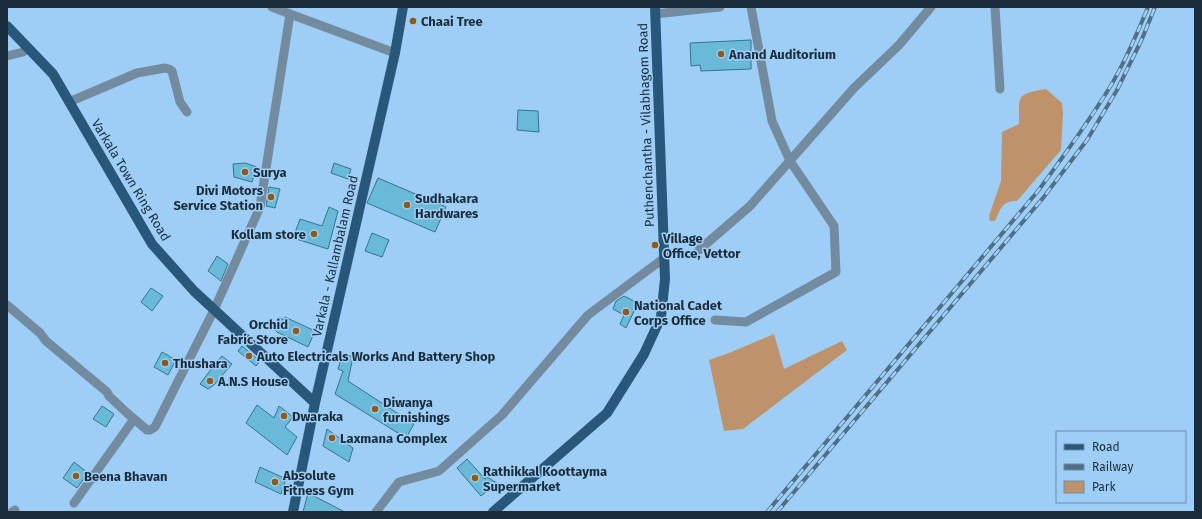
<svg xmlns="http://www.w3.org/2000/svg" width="1202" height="519" viewBox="0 0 1202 519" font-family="'Fira Sans',sans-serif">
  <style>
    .green { fill: #be936b }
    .building { fill: #68bad8; stroke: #35758b }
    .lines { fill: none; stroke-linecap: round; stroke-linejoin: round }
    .minor { stroke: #738b9f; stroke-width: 9 }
    .major { stroke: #28577a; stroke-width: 10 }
    .rail-casing { stroke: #506f87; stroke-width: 4 }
    .rail { stroke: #9ecef5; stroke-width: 2.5; stroke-dasharray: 8; stroke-linecap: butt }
    .poi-dot { fill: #925814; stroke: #9ecef5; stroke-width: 1.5 }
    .labels { text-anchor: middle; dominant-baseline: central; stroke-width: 3; stroke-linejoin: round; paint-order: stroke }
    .poi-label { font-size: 13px; font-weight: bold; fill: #1b2d3c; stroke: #9ecef5; text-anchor: start }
    .street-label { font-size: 13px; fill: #1b2d3c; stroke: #9ecef5 }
  </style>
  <rect width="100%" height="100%" fill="#9ecef5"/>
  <path class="green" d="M1046,89L1062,103L1063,113L1061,150L1017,201C1002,201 1001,208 995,221H990L989,216L1001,181L1002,132L1019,124C1019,95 1016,94 1046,89Z
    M774,334L784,369L842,341L847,350L743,429L724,431L709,360L729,353Z"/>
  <path class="building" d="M751,40V69L701,71L700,65L691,66L690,43Z
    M518,110L538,111L539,132L517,130Z
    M245,163L257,167L252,182L234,177L233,164Z
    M334,163L351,169L348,179L331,173Z
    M378,178L446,207L435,232L367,203Z
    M269,187L280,189L275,208L266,206Z
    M329,207L338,211L328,249L293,238L300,219L322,226Z
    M372,233L389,240L382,257L365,251Z
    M217,256L228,264L221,281L208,271Z
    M151,288L163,296L152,311L141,302Z
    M624,296L638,303L626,328L620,324L624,315L613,309L616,301Z
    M278,317L284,320L285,317L315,331L308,347L277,332L273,328Z
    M242,346L260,361L256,366L238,351Z
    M162,352L176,360L168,375L154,367Z
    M348,355L353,357L348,381L414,424L406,438L335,394L343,371L338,369L342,356L347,359Z
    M222,356L232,364L214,385L208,389L200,384L209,372Z
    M257,405L274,418L279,406L293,417L285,427L297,437L287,455L246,423Z
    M102,406L114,414L106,427L93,419Z
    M327,429L353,448L349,462L323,446Z
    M467,459L485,479L487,477L497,483L481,496L457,468Z
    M74,462L88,473L77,488L63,478Z
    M260,467L286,479L281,494L255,482Z
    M308,493L345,512H303Z"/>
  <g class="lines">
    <path class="minor" d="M272,7L290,14
      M995,7L1000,89
      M655,14L720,7
      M7,56L23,52L28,48
      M69,102L137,73L165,68L169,69L172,71L180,102L187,112
      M699,250L750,206L854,88L899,45L931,7
      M7,305L40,333L46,341L107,392L109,396L127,413L147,430H150L155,427L214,310L260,207L290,14L395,53
      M715,320L746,322L836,272L834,226L790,161L772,121L751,7
      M74,503L134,419
      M12,512L15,510
      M376,512L399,482L439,471L502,415L588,315L664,258"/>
    <path class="major" d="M7,26L53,74L152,244L194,291L315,403
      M293,512L315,403L395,53L403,7
      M493,512L607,413L644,354L661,317L665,279L655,7"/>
    <g class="rail-casing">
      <path id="rail" d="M767,512L1038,191C1063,157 1088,123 1110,87C1125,62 1137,34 1148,7
        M777,512L1043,198L1087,140L1117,90L1142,39L1155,7"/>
    </g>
    <use href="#rail" class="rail"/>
  </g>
  <g class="poi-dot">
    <circle cx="413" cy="21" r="4"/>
    <circle cx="721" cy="54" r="4"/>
    <circle cx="245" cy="172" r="4"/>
    <circle cx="271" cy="197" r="4"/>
    <circle cx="407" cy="205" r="4"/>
    <circle cx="314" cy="234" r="4"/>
    <circle cx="655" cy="245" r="4"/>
    <circle cx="626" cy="312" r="4"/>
    <circle cx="296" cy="331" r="4"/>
    <circle cx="249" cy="356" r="4"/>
    <circle cx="165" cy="363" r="4"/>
    <circle cx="210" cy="381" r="4"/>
    <circle cx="375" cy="409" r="4"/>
    <circle cx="284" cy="416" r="4"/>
    <circle cx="332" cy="438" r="4"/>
    <circle cx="76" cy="476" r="4"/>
    <circle cx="475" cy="478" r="4"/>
    <circle cx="275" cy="482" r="4"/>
  </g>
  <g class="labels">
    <g class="poi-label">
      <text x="421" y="21">Chaai Tree</text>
      <text x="729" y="54">Anand Auditorium</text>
      <text x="253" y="172">Surya</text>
      <text x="263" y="190" text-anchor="end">Divi Motors<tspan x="263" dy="15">Service Station</tspan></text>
      <text x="415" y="198">Sudhakara<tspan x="415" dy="15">Hardwares</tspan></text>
      <text x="306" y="234" text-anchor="end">Kollam store</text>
      <text x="663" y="238">Village<tspan x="663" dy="15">Office, Vettor</tspan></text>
      <text x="634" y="305">National Cadet<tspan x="634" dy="15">Corps Office</tspan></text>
      <text x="288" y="324" text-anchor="end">Orchid<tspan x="288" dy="15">Fabric Store</tspan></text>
      <text x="257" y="356">Auto Electricals Works And Battery Shop</text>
      <text x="173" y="363">Thushara</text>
      <text x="218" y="381">A.N.S House</text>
      <text x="383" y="402">Diwanya<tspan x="383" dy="15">furnishings</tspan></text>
      <text x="292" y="416">Dwaraka</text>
      <text x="340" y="438">Laxmana Complex</text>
      <text x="483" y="471">Rathikkal Koottayma<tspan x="483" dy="15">Supermarket</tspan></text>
      <text x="283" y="475">Absolute<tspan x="283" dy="15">Fitness Gym</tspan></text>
      <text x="84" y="476">Beena Bhavan</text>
    </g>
    <g class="street-label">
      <text transform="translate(646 125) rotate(-92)">Puthenchantha - Vilabhagom Road</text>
      <text transform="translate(131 180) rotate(59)">Varkala Town Ring Road</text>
      <text transform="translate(335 256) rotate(-77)">Varkala - Kallambalam Road</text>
    </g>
  </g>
  <rect width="1202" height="519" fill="none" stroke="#1b2d3c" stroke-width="16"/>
  <rect x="1056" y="431" width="130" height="72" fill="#9ecef5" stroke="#6a8eab"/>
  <rect x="1064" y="444" width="20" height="6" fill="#28577a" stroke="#6a8eab"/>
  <text x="1092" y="451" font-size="12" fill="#1b2d3c">Road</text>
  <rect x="1064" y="464" width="20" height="6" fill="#506f87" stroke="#6a8eab"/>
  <text x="1092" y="471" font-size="12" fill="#1b2d3c">Railway</text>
  <rect x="1064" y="481" width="20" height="12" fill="#be936b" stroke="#6a8eab"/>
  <text x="1092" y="491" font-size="12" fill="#1b2d3c">Park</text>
</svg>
